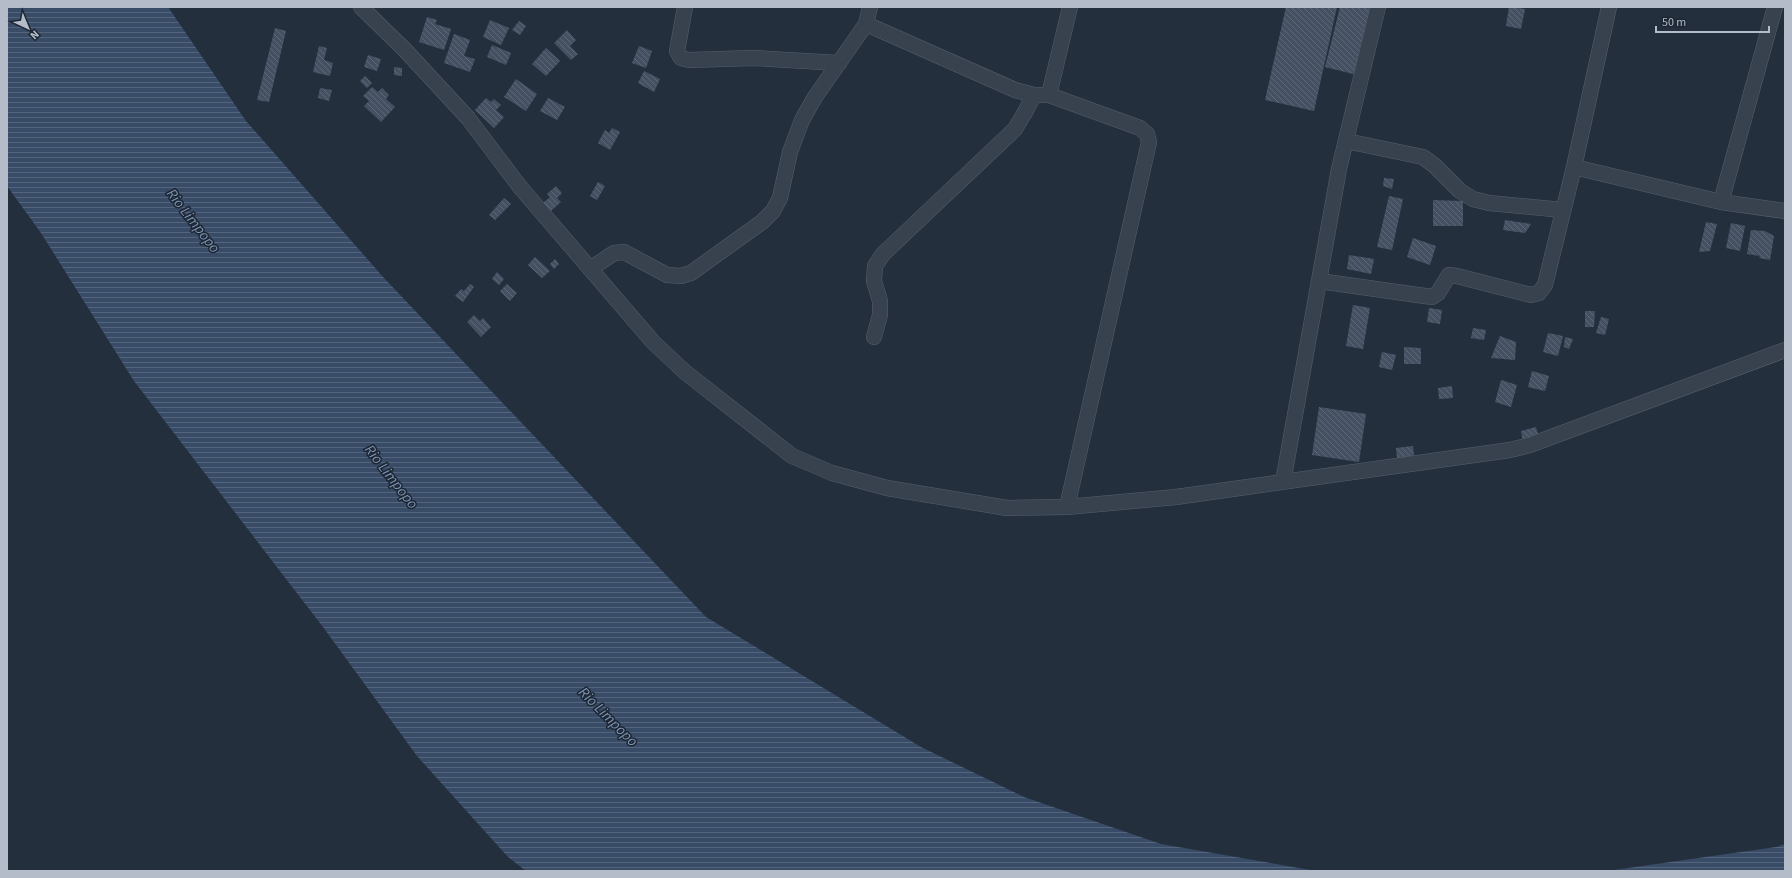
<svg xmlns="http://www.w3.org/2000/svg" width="1792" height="878" viewBox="0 0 1792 878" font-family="'Source Sans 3',sans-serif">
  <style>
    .water { fill: url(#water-rules) }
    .building { fill: url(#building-back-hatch) }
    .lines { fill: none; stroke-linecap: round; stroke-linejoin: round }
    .street-casing { stroke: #565f6c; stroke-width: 16 }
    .street { stroke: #38414e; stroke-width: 15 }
    .labels { text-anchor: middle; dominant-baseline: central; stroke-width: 3; stroke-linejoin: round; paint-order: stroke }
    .water-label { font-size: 15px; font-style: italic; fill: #7c92b1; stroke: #1d2633 }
  </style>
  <defs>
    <pattern id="water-rules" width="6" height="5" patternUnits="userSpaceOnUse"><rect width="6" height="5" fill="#394c67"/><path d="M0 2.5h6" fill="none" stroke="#53647b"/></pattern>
    <pattern id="building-back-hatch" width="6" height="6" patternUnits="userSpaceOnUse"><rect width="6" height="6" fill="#455162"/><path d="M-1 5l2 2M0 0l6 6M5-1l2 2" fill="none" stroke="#5d6877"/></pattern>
  </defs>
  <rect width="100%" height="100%" fill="#242f3e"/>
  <path class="water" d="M7,7H168L246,121L384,278L706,617L921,747L1024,797L1161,844L1316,871H526L508,857L417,756L323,627L134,381L41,233L7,186Z
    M1785,844V871H1607L1776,847Z"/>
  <path class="building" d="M1286,7H1337L1314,111L1265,100Z
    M1340,7H1374L1357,75L1325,67Z
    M1509,7L1525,9L1521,29L1506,26Z
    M427,17L437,20L435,24L451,29L444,50L419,42Z
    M490,20L509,28L501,45L483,37Z
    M519,21L526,26L520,35L512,30Z
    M275,28L286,31L269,102L257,100Z
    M567,30L576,40L570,46L578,54L571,60L554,43Z
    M454,34L470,40L464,56L475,59L470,72L444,63Z
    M492,45L511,53L506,65L487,57Z
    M319,46L327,48L324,60L333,63L330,76L313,72Z
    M639,46L652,51L646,68L632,63Z
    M546,48L560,61L546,76L532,64Z
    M368,55L381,59L377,71L364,67Z
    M394,67L402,68V76L394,75Z
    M644,71L660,79L654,92L638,83Z
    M365,76L372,83L367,88L360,81Z
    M516,79L537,94L526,111L504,97Z
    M372,87L378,92L382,88L389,95L386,99L395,107L381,122L364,106L369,101L363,96Z
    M320,88L332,90L329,101L318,98Z
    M486,98L491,102L494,99L501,105L496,110L504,117L494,128L475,110Z
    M548,98L565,107L557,120L540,111Z
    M612,128L620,132L610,150L598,143L605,130L609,133Z
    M1384,178L1394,179L1392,189L1383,186Z
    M598,182L605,186L597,200L590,196Z
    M556,186L562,193L557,198L561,202L551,211L543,203L550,197L547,194Z
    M1389,196L1403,199L1392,250L1377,247Z
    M504,198L511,204L495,220L489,215Z
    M1433,200L1463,201V226H1433Z
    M1505,220L1531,224L1525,233L1503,230Z
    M1706,222L1717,224L1710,251L1699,252Z
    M1731,223L1745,226L1740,251L1726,248Z
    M1751,230L1765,231L1774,236L1770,260L1759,258L1760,256L1747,254Z
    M1413,238L1436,246L1430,265L1407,257Z
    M1349,255L1374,259L1371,274L1347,269Z
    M535,257L550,271L542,278L528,265Z
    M555,259L559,264L554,269L550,264Z
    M497,272L504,279L499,285L492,279Z
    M470,284L474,287L463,302L455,296L461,289L464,291Z
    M507,284L517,293L510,301L500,291Z
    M1353,305L1370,308L1363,349L1346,346Z
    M1429,308L1442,310L1440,324L1427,322Z
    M1585,311H1595L1594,327H1585Z
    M474,315L480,321L483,318L491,327L481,337L467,322Z
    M1601,317L1609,319L1605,335L1596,333Z
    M1473,328L1486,330L1484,340L1471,338Z
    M1548,333L1563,336L1558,356L1543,352Z
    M1500,336L1516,342L1515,360L1491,358Z
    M1565,337L1573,339L1569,349L1564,347Z
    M1404,347L1421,348V364H1404Z
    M1382,352L1396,355L1392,370L1379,367Z
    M1532,371L1549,376L1545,391L1528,387Z
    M1501,380L1517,385L1511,407L1495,402Z
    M1452,386L1453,398L1439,399L1438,388Z
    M1319,407L1366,414L1359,462L1312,455Z
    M1536,427L1539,438L1523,442L1521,431Z
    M1413,446L1414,456L1397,458L1396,448Z"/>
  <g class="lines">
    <g class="street-casing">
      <path id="street" d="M361,7L405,50L468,118L520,187L653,342L685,372L792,456L832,473L887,488L1007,508L1067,507L1176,497L1510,450L1530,445L1785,350
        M685,7L677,51L681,58L689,60L754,58L839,63
        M866,24L1015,90L1034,95H1049L1140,128L1147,134L1149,142L1067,507
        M1049,95L1070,7
        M1346,141L1423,157L1435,166L1460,191L1473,199L1489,203L1563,210
        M1574,167L1721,202L1785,211
        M1721,202L1775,7
        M590,269L614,253L624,252L667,275L681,276L691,273L762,222L773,211L780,198L790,152L802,120L815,97L866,24L870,7
        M1319,281L1432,297L1438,293L1449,275L1457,276L1531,295L1539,293L1545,285L1574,167L1609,7
        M874,337L880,315V301L874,281L875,266L883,254L1015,129L1024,114L1034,95
        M1283,482L1339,169L1378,7"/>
    </g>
    <use href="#street" class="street"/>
  </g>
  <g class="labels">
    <g class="water-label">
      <text transform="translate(193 221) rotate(52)">Rio Limpopo</text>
      <text transform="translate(391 477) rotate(52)">Rio Limpopo</text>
      <text transform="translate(608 717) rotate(45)">Rio Limpopo</text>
    </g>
  </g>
  <rect width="1792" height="878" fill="none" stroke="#b4bcc9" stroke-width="16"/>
  <g transform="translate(28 28) rotate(136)" stroke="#1d2633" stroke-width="3" paint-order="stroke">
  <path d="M0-3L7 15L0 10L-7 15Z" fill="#b4bcc9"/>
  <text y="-6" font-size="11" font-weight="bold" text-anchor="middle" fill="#b4bcc9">N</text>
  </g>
  <path d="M1656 26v6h113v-6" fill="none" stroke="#b4bcc9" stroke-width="2"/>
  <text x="1662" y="26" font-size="12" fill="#b4bcc9" stroke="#1d2633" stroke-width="3" paint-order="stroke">50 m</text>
</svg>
